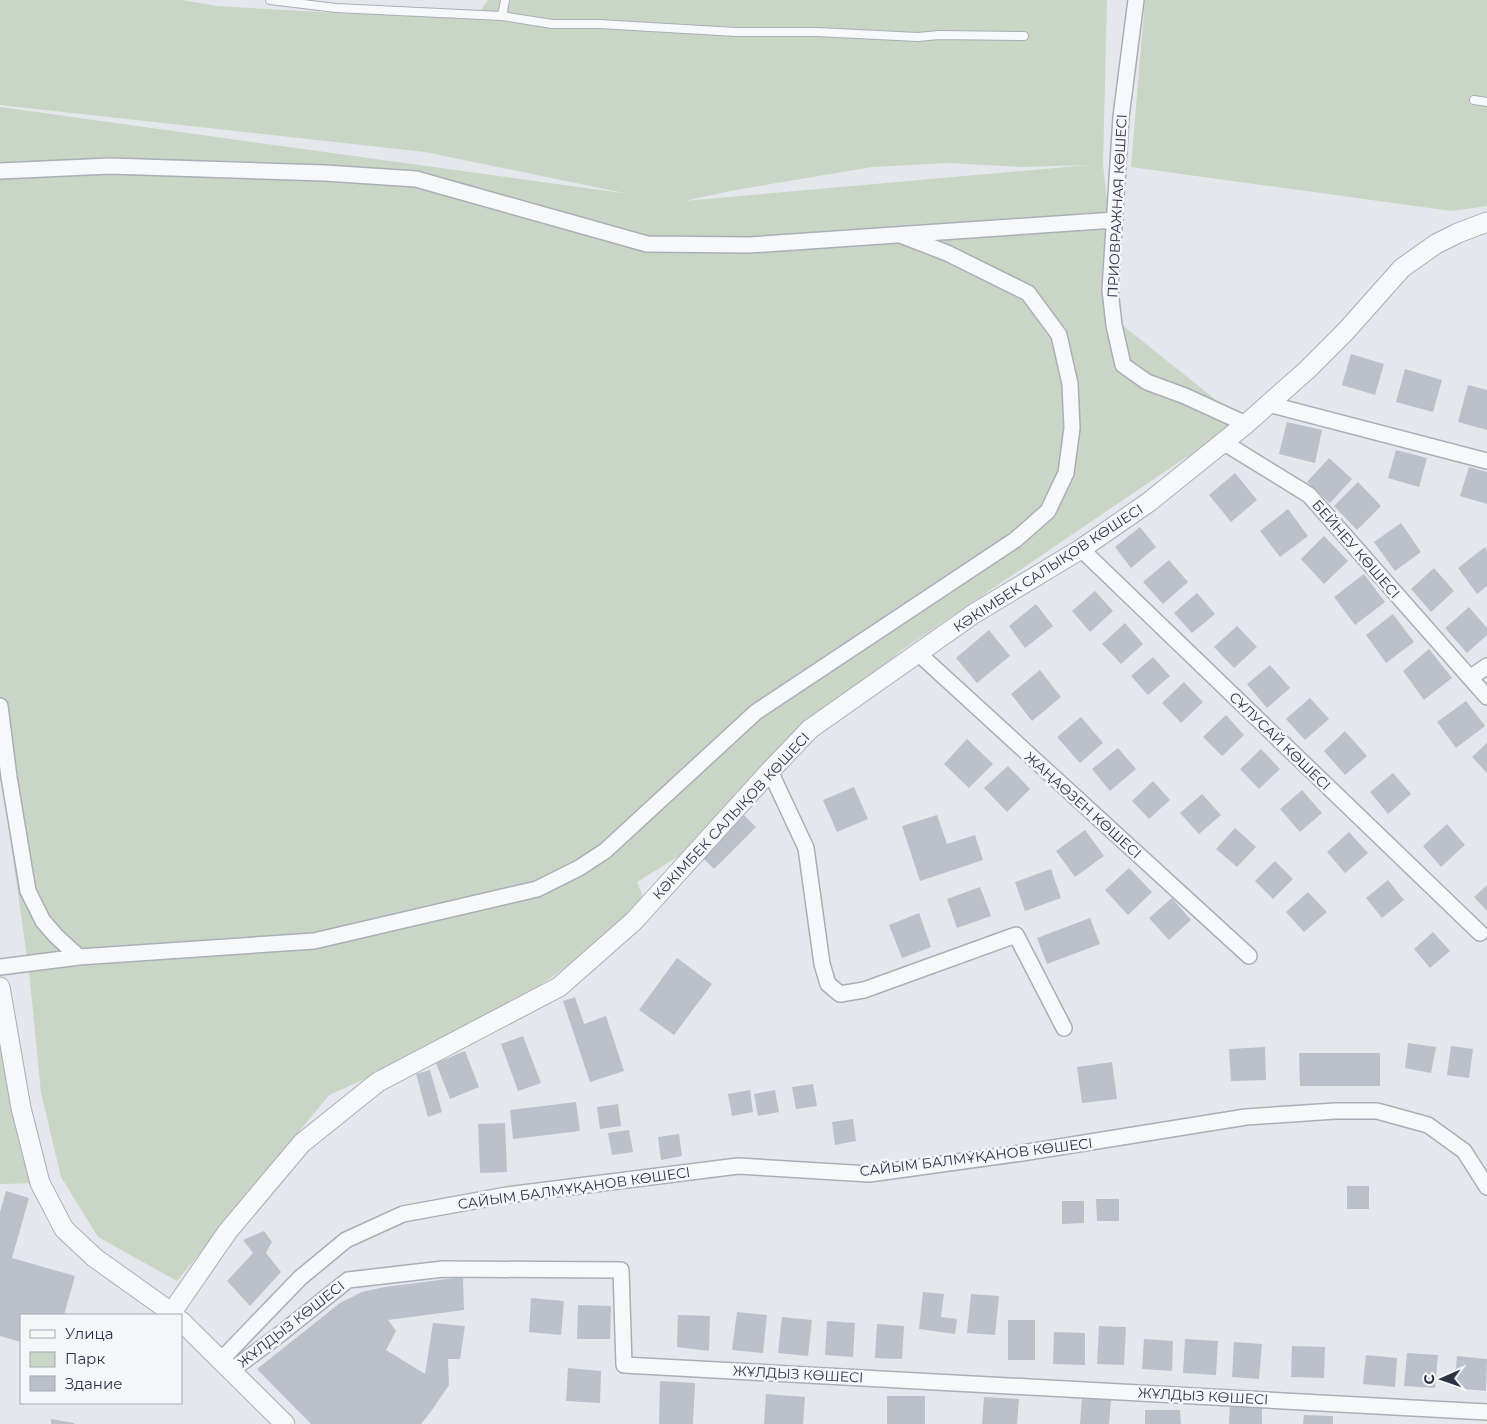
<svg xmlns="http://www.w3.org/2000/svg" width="1487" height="1424" viewBox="0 0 1487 1424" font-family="Montserrat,sans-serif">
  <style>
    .green { fill: #c9d6c5; fill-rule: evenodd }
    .building { fill: #bbc0ca }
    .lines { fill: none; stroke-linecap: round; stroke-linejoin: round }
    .service-casing { stroke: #a9aeb7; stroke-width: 10 }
    .minor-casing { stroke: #a9aeb7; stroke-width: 18 }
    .tertiary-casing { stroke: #a9aeb7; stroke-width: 21 }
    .service { stroke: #f7f8fa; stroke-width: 8 }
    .minor { stroke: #f7f8fa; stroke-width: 15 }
    .tertiary { stroke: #f7f8fa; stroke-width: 19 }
    .labels { text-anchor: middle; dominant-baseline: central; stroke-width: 5; stroke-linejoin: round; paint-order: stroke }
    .street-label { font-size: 14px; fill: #2b3445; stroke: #f4f6f9 }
  </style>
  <rect width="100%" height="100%" fill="#e4e7ec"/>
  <path class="green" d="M0,0H182L217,6L356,14L481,10L488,0H1107L1103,164L1121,324L1246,424L1223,442L1185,458L899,652L713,835L637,882L647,907L488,1024L329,1095L177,1281L98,1237L61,1177L41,1093L29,971L0,767V107L629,194L425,152L0,105ZM948,163L1023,167L1089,165L684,201L735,190L872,167Z
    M1145,0H1487V206L1451,211L1131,167Z
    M0,984L40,1183L0,1184Z"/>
  <path class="building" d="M1351,354L1384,364L1375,395L1342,385Z
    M1405,369L1442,380L1433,412L1396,402Z
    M1468,385L1487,390V430L1458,422Z
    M1287,422L1322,430L1315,463L1279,454Z
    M1396,450L1427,458L1419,487L1388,478Z
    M1329,458L1352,479L1330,503L1307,482Z
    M1469,467L1487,472V504L1460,496Z
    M1235,473L1257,500L1231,522L1209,495Z
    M1358,482L1381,506L1357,530L1334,506Z
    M1288,509L1308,536L1280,557L1260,531Z
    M1401,523L1421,552L1395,571L1374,542Z
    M1140,527L1156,547L1131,568L1115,547Z
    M1324,536L1348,561L1324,584L1301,559Z
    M1485,547L1487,551V586L1477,594L1458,568Z
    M1169,560L1188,582L1163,604L1143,582Z
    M1434,568L1454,591L1431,612L1411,589Z
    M1364,574L1385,602L1355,625L1334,597Z
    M1095,591L1113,611L1090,632L1072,611Z
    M1197,593L1215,614L1192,633L1174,613Z
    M1036,604L1053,626L1025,648L1009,626Z
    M1469,607L1487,628V635L1467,653L1445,628Z
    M1393,614L1414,642L1386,663L1366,635Z
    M1125,623L1143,644L1121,664L1102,644Z
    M1237,626L1257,647L1234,668L1214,647Z
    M989,630L1010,656L977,683L956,658Z
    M1429,649L1452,678L1424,700L1403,671Z
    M1153,657L1170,676L1148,695L1131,676Z
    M1270,665L1290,688L1267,708L1247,684Z
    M1040,670L1061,697L1032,721L1011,694Z
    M1184,682L1203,702L1181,723L1162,703Z
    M1310,698L1329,719L1305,740L1286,719Z
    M1466,701L1485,726L1456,748L1437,722Z
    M1226,715L1244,735L1222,756L1203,737Z
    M1081,717L1103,743L1080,763L1057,737Z
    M1345,731L1367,756L1345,775L1324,751Z
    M967,739L993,764L969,788L944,764Z
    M1487,743V773L1472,757Z
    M1118,748L1136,769L1110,791L1092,769Z
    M1261,749L1280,769L1259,789L1240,769Z
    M1008,766L1030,789L1007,812L984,788Z
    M1393,773L1411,794L1388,814L1370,792Z
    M1153,781L1170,800L1149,819L1132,801Z
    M854,787L868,819L837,832L823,800Z
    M1302,790L1322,813L1300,832L1280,809Z
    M1202,794L1221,815L1199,834L1180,813Z
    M743,814L756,827L714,869L701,856Z
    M937,815L947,844L975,835L983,860L920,881L902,826Z
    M1447,824L1465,845L1441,867L1423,846Z
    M1235,828L1256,847L1237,867L1216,849Z
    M1085,830L1104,856L1075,877L1056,851Z
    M1349,832L1368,853L1345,873L1327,852Z
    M1275,861L1293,879L1273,899L1255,881Z
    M1129,868L1152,892L1128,915L1105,890Z
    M1051,869L1061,898L1025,911L1015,882Z
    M1388,880L1404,900L1382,918L1366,898Z
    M1487,885V911L1474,897Z
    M980,887L991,916L957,928L947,899Z
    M1308,892L1327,912L1304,932L1286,912Z
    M1172,898L1191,920L1169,940L1149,918Z
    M919,913L931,947L902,958L889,925Z
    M1090,918L1100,944L1047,964L1037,938Z
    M1433,932L1450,951L1430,968L1414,949Z
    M677,958L712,984L674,1035L639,1010Z
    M575,997L584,1024L606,1016L624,1071L590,1082L563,1001Z
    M523,1036L541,1083L518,1091L501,1044Z
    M1408,1043L1436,1047L1431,1073L1405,1068Z
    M1451,1046L1473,1049L1469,1078L1447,1075Z
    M1265,1047L1266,1080L1231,1081L1229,1049Z
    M465,1051L479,1087L450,1099L436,1063Z
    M1299,1053H1380V1086H1300Z
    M1112,1062L1117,1099L1082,1103L1077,1067Z
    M430,1070L442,1112L428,1117L416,1074Z
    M813,1084L817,1106L796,1109L792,1087Z
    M750,1090L753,1112L732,1116L728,1094Z
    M775,1090L779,1112L758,1116L754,1094Z
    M576,1102L580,1131L513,1139L510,1110Z
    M618,1104L621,1126L600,1129L597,1107Z
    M853,1119L856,1141L835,1145L832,1122Z
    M505,1123L507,1172L480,1173L478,1124Z
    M629,1130L633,1152L612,1155L608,1133Z
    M679,1134L682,1156L661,1160L658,1137Z
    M1347,1186H1369V1209H1347Z
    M6,1191L29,1198L12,1258L75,1276L64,1315H21V1342L0,1336V1212Z
    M1096,1199H1119V1221H1097Z
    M1062,1201H1084V1223L1062,1224Z
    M264,1231L272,1242L266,1253L281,1272L250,1306L227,1281L253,1253L243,1240Z
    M463,1277L464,1310L388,1320L396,1331L386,1350L425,1374L433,1323L465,1326L460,1359H448L449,1385L432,1410L421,1424H311L257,1369L340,1303L362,1292L385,1287Z
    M923,1292L944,1294L941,1317L957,1319L955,1334L919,1329Z
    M971,1294L999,1296L995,1335L967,1333Z
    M531,1298L564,1301L561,1335L529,1332Z
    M578,1305L611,1306L610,1339H577Z
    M737,1312L767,1315L763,1353L732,1350Z
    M678,1315L710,1316L709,1351L677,1347Z
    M782,1317L812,1320L808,1356L778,1353Z
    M1008,1320H1035V1360H1008Z
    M827,1321L855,1323L853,1357L825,1355Z
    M877,1324L904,1326L902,1359L875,1358Z
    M1099,1326L1126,1327L1124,1365L1097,1364Z
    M1054,1332L1085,1333V1365L1053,1364Z
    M1144,1339L1173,1341L1172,1371L1142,1369Z
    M1185,1339L1218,1341L1216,1375L1183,1373Z
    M1234,1342L1262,1344L1259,1379L1232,1377Z
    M1292,1346L1325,1347L1324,1378L1291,1377Z
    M1407,1353L1438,1355L1435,1388L1404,1386Z
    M1366,1355L1397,1358L1395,1387L1363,1384Z
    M1457,1356L1487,1359L1486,1391L1454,1388Z
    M568,1368L601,1371L600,1403L566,1401Z
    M660,1381L695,1383L693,1424H659Z
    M766,1394L805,1397L803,1424H764Z
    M887,1396H925V1424H887Z
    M984,1397L1019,1399L1017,1424H982Z
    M1082,1397L1111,1399L1109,1424H1080Z
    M1230,1406L1262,1407V1424H1229Z
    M1145,1410H1180L1181,1424H1145Z
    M1304,1415L1333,1416V1424H1303Z
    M51,1419L74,1423V1424H51Z"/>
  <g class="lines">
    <g class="service-casing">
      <path id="service" d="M270,0L336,8L502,16L552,24H599L736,32H817L918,37L939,35L1024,36
        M502,16L505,0
        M1474,100L1487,102"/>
    </g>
    <g class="minor-casing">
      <path id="minor" d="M1136,0L1121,117L1110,290L1114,325L1123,365L1147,382L1185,396L1246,424
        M0,171L110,166L325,173L416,179L647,244L749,245L1115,220
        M1268,404L1487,461
        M1223,442L1309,495L1487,697
        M1081,549L1480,933
        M918,653L1249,956
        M1470,678L1487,666
        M0,706L9,777L28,891L43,921L56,936L79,957
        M770,771L806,848L822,964L828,984L840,994L864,990L1016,935L1064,1028
        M0,967L79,957L314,941L537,889L579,868L605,851L756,712L1015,540L1048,511L1066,473L1072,428L1070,384L1059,335L1028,293L947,253L903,236
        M221,1360L300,1278L346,1240L403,1214L507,1195L738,1166L869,1174L1022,1153L1246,1117L1335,1111H1377L1428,1125L1464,1151L1487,1187
        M232,1370L279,1335L348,1280L443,1269L621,1270L624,1365L1487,1412"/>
    </g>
    <g class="tertiary-casing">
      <path id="tertiary" d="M0,987L21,1108L40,1183L64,1229L95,1258L175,1315
        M172,1312L228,1231L302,1143L378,1082L559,987L634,921L770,771L810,729L975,613L1081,549L1149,502L1246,424L1307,370L1346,331L1402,268L1436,244L1458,233L1487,222
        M181,1321L285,1424"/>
    </g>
    <use href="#service" class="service"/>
    <use href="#minor" class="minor"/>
    <use href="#tertiary" class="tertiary"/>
  </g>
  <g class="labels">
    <g class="street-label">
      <text transform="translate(1117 206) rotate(-87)">ПРИОВРАЖНАЯ КӨШЕСІ</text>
      <text transform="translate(1356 549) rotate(49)">БЕЙНЕУ КӨШЕСІ</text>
      <text transform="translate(1048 568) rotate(-33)">КӘКІМБЕК САЛЫҚОВ КӨШЕСІ</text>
      <text transform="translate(1280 741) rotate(44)">СҰЛУСАЙ КӨШЕСІ</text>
      <text transform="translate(1083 805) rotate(42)">ЖАҢАӨЗЕН КӨШЕСІ</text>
      <text transform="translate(731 816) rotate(-47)">КӘКІМБЕК САЛЫҚОВ КӨШЕСІ</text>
      <text transform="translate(976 1157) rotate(-7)">САЙЫМ БАЛМҰҚАНОВ КӨШЕСІ</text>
      <text transform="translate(574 1188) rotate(-8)">САЙЫМ БАЛМҰҚАНОВ КӨШЕСІ</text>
      <text transform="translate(291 1324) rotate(-38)">ЖҰЛДЫЗ КӨШЕСІ</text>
      <text transform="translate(798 1374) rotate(3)">ЖҰЛДЫЗ КӨШЕСІ</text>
      <text transform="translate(1203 1396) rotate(3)">ЖҰЛДЫЗ КӨШЕСІ</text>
    </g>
  </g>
  <rect x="20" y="1314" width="162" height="90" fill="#f4f6f9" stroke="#a4a8b1"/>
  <rect x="30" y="1330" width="25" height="8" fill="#f7f8fa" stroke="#a4a8b1"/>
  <text x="65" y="1339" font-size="15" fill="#2b3445">Улица</text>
  <rect x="30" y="1352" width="25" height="15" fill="#c9d6c5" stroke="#a4a8b1"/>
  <text x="65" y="1364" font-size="15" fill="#2b3445">Парк</text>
  <rect x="30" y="1376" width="25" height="15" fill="#bbc0ca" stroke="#a4a8b1"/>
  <text x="65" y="1389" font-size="15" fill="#2b3445">Здание</text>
  <g transform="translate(1442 1379) rotate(268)" stroke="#f4f6f9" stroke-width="4" paint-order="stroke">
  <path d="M0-4L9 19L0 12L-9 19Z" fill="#2b3445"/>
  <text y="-8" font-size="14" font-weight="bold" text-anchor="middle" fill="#2b3445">С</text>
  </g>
</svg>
